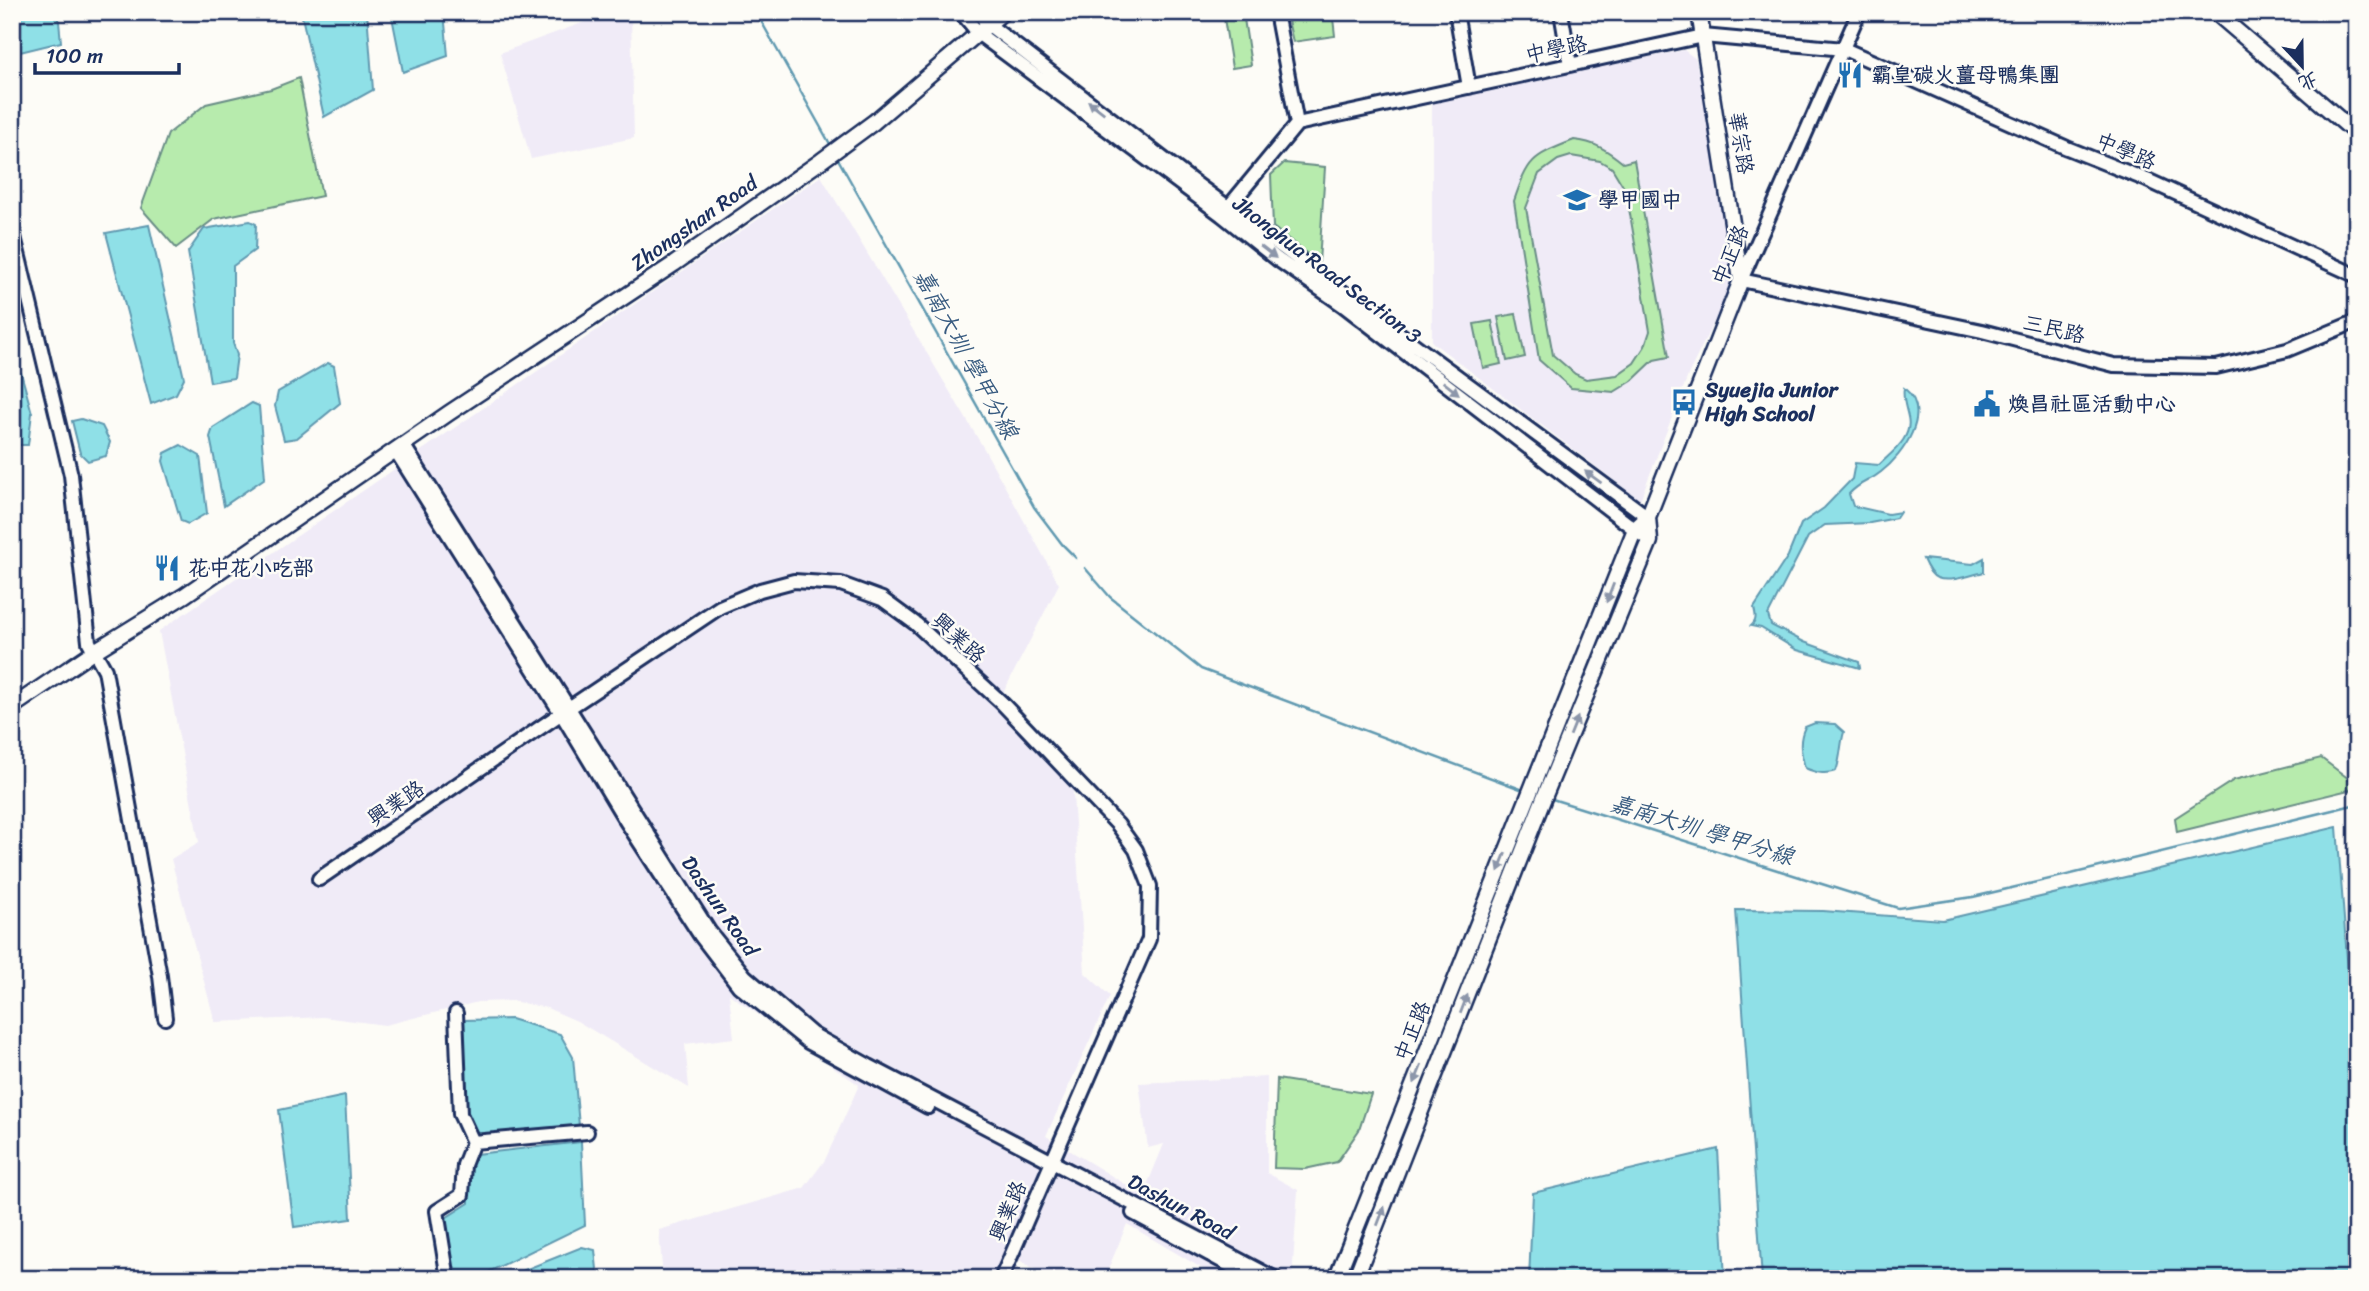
<svg xmlns="http://www.w3.org/2000/svg" width="2369" height="1291" viewBox="0 0 2369 1291" font-family="Sriracha,'LXGW WenKai TC',sans-serif">
  <style>
    .built { fill: #f0ebf7 }
    .green { fill: #b7ebad; stroke: #698d86; stroke-width: 2; fill-rule: evenodd }
    .water { fill: #8fe0e7; stroke: #6199b0; stroke-width: 2 }
    .lines { fill: none; stroke-linecap: round; stroke-linejoin: round }
    .stream { stroke: #6199b0; stroke-width: 2.5 }
    .minor-casing { stroke: #1b2f5e; stroke-width: 18 }
    .major-casing { stroke: #1b2f5e; stroke-width: 19 }
    .minor { stroke: #fdfcf7; stroke-width: 12 }
    .major { stroke: #fdfcf7; stroke-width: 14 }
    .oneway { fill: #8c96aa }
    .labels { text-anchor: middle; dominant-baseline: central; stroke-width: 5; stroke-linejoin: round; paint-order: stroke }
    .street-label { font-size: 21px; fill: #1b2f5e; stroke: #fdfcf7 }
    .poi-label { font-size: 21px; font-weight: bold; fill: #1b2f5e; stroke: #fdfcf7; text-anchor: start }
    .water-label { font-size: 23px; font-style: italic; fill: #385b80; stroke: #fdfcf7 }
  </style>
  <rect width="100%" height="100%" fill="#fdfcf7"/>
  <filter id="ink" filterUnits="userSpaceOnUse"><feTurbulence type="fractalNoise" baseFrequency=".0143" numOctaves="2"/><feDisplacementMap in="SourceGraphic" scale="14" xChannelSelector="R" yChannelSelector="G"/><feConvolveMatrix kernelMatrix="1 2 1 2 8 2 1 2 1" color-interpolation-filters="sRGB"/></filter>
  <g filter="url(#ink)">
    <path class="built" d="M612,12H631L634,138L531,159L500,53Z
      M1684,50L1696,59L1736,276L1689,373L1640,500L1432,342V100Z
      M821,176L983,447L1059,584L1002,695L1072,780L1085,973L1110,996L1046,1136L1143,1195L1164,1144L1148,1148L1139,1083L1267,1077V1173L1298,1190L1292,1279H1220L1127,1224L1104,1279H1053L1008,1254L996,1279H663L659,1230L804,1188L825,1160L859,1085L729,994L734,1038L685,1044L689,1088L577,1021L547,1008L512,1001L478,1002L385,1025L323,1017L215,1022L171,859L199,842L159,631Z"/>
    <path class="green" d="M1223,12H1243L1251,65L1232,68Z
      M1286,12H1321L1322,18H1333L1335,36L1293,42Z
      M299,78L322,196L214,219L176,248L141,208L168,134L206,104L271,89Z
      M1574,140C1595,142 1607,150 1623,163L1634,160L1669,357L1654,360L1632,381L1614,392L1571,388L1539,360L1514,201C1529,157 1532,157 1574,140ZM1571,156L1600,161L1612,168L1626,191L1650,331L1645,346L1634,363L1617,375L1586,379L1575,374L1553,355L1526,208L1539,174L1558,160Z
      M1284,163L1325,167L1319,263L1273,227L1271,175Z
      M1516,314L1525,357L1507,361L1498,317Z
      M1492,321L1501,364L1483,368L1474,324Z
      M2321,758L2357,785V788L2177,832L2175,818L2234,780Z
      M1277,1079L1371,1094L1359,1130L1337,1162L1305,1169L1274,1168Z"/>
    <path class="water" d="M12,12H58L61,42L12,54Z
      M301,12H367L373,90L324,117Z
      M391,12H444L448,56L403,72Z
      M250,221L256,224L255,250L233,266V343L237,355L234,378L210,382L188,252L204,229Z
      M149,225L184,378L176,394L151,404L106,233Z
      M328,363L334,366L340,403L297,438L284,440L275,406L278,392Z
      M12,369L21,373L32,413L28,445H12Z
      M1904,388C1934,412 1903,455 1881,472C1869,482 1861,481 1849,494L1853,506L1888,514L1900,512L1896,518L1870,523L1825,525L1808,537L1768,615L1771,625L1804,642L1859,662L1860,668L1797,650L1761,628L1751,626C1757,621 1756,616 1754,608L1788,556L1801,524L1824,508L1852,479L1855,463L1879,465C1892,452 1913,438 1908,417C1906,407 1902,398 1904,388Z
      M252,403L259,406L265,478L224,506L210,437L213,428Z
      M81,419L102,426L110,442L106,456L88,461L80,453L72,421Z
      M181,445L200,456L207,513L188,524L181,521L163,461L165,453Z
      M1984,558V572C1971,575 1950,583 1937,578C1930,575 1926,566 1923,559L1973,564Z
      M1815,723L1835,724L1844,732C1840,745 1841,758 1836,771C1824,775 1817,773 1805,768C1801,753 1798,741 1805,727Z
      M2337,827L2351,1011L2357,1012V1279H1762L1736,910L1823,911L1943,920Z
      M511,1019L560,1034L573,1057L579,1126L478,1135L467,1115L462,1020Z
      M345,1096L351,1219L294,1227L279,1110Z
      M581,1142L585,1225L474,1279H453L444,1219L469,1203V1172L476,1154Z
      M1718,1149L1725,1279H1529L1533,1193Z
      M582,1247L595,1250L598,1279H502Z"/>
    <g class="lines">
      <path class="stream" d="M756,12L830,144
        M838,159L1034,507L1062,544L1076,558
        M1085,568L1110,597L1201,669L1526,791
        M1549,798L1898,908L1973,897L2067,875L2357,804"/>
      <g class="minor-casing">
        <path id="minor" d="M961,12L979,34L1222,215L1277,259L1343,305L1650,541
          M978,12L989,25L1191,180L1648,517
          M1117,12H1122
          M1276,12L1297,124
          M1456,12L1469,87
          M1561,12L1570,65
          M1859,12L1741,280L1982,331L2114,365L2216,367L2287,350L2357,321
          M1222,215L1297,124L1703,36L1844,49L2067,148L2147,180L2357,276
          M12,228L71,475L89,642L105,670L160,976L165,1018
          M404,446L709,931L745,976L812,1034L869,1066L1276,1279
          M396,451L561,713L626,821L700,935L739,986L808,1042L928,1107
          M319,879L569,708L720,607L760,590L794,581L841,584L882,599L916,624L1001,702L1118,825L1136,850L1150,886L1149,939L1001,1279
          M473,1142L587,1132
          M1133,1213L1255,1279
          M448,1279L437,1211L462,1195L464,1165L473,1142L460,1114L456,1013"/>
      </g>
      <g class="major-casing">
        <path id="major" d="M2215,12L2357,134
          M12,707L93,652L185,595L449,413L674,264L821,161L874,122L1003,12
          M1336,1279L1635,529L1648,517
          M1355,1279L1543,800L1650,541L1648,517L1741,280L1699,12"/>
      </g>
      <use href="#minor" class="minor"/>
      <use href="#major" class="major"/>
    </g>
    <defs><path id="oneway-solid" d="M-6-.8H1V-3.2L6.5 0L1 3.2V.8H-6Z" transform="scale(1.75)"/></defs>
    <g class="oneway">
      <use href="#oneway-solid" transform="translate(1096 107) rotate(-142)"/>
      <use href="#oneway-solid" transform="translate(1268 252) rotate(38)"/>
      <use href="#oneway-solid" transform="translate(1451 388) rotate(38)"/>
      <use href="#oneway-solid" transform="translate(1593 477) rotate(-144)"/>
      <use href="#oneway-solid" transform="translate(1610 593) rotate(111)"/>
      <use href="#oneway-solid" transform="translate(1574 726) rotate(-68)"/>
      <use href="#oneway-solid" transform="translate(1502 862) rotate(112)"/>
      <use href="#oneway-solid" transform="translate(1464 1004) rotate(-69)"/>
      <use href="#oneway-solid" transform="translate(1418 1074) rotate(112)"/>
      <use href="#oneway-solid" transform="translate(1381 1216) rotate(-69)"/>
    </g>
  </g>
  <defs>
    <g id="restaurant-bare" transform="scale(2.1)"><path d="M-5-6h1v4h1v-4h1v4h1v-4h1v5L-1.5 .5V6h-2V.5L-5-1ZM5-6V6H3V1.5H1.5Q1.5-4 5-6Z" fill="#1f6fb2" stroke="#fdfcf7" stroke-width="2.5" paint-order="stroke"/></g>
    <g id="school-bare" transform="scale(2.1)"><path d="M0-5L7-2L0 1L-7-2ZM-4 1L0 2.5L4 1V4Q0 6-4 4Z" fill="#1f6fb2" stroke="#fdfcf7" stroke-width="2.5" paint-order="stroke"/></g>
    <g id="bus-bare" transform="scale(2.1)"><path d="M-5-6H5V4H4V6H2V4H-2V6H-4V4H-5ZM-3.5-4V0h7V-4ZM-3.5 1.2v1.5H-2V1.2ZM2 1.2v1.5H3.5V1.2Z" fill="#1f6fb2" stroke="#fdfcf7" stroke-width="2.5" paint-order="stroke"/></g>
    <g id="civic-bare" transform="scale(2.1)"><path d="M-.6-6.5H3V-4.5H.6V-3L4-1V1h2V6H-6V1h2V-1L-.6-3ZM-1.2 2.5V6h2.4V2.5Z" fill="#1f6fb2" stroke="#fdfcf7" stroke-width="2.5" paint-order="stroke"/></g>
  </defs>
  <g fill-rule="evenodd">
    <use href="#restaurant-bare" x="1850" y="75"/>
    <use href="#school-bare" x="1577" y="200"/>
    <use href="#bus-bare" x="1684" y="402"/>
    <use href="#civic-bare" x="1987" y="404"/>
    <use href="#restaurant-bare" x="167" y="568"/>
  </g>
  <g class="labels">
    <g class="street-label">
      <text transform="translate(1556 49) rotate(-12)">中學路</text>
      <text transform="translate(1741 143) rotate(81)">華宗路</text>
      <text transform="translate(2126 151) rotate(23)">中學路</text>
      <text transform="translate(694 223) rotate(-35)">Zhongshan Road</text>
      <text transform="translate(1730 255) rotate(-67)">中正路</text>
      <text transform="translate(1327 270) rotate(37)">Jhonghua Road Section 3</text>
      <text transform="translate(2054 329) rotate(13)">三民路</text>
      <text transform="translate(959 638) rotate(42)">興業路</text>
      <text transform="translate(396 803) rotate(-34)">興業路</text>
      <text transform="translate(720 906) rotate(55)">Dashun Road</text>
      <text transform="translate(1412 1031) rotate(-68)">中正路</text>
      <text transform="translate(1181 1207) rotate(28)">Dashun Road</text>
      <text transform="translate(1008 1211) rotate(-67)">興業路</text>
    </g>
    <g class="poi-label">
      <text x="1871" y="75">霸皇碳火薑母鴨集團</text>
      <text x="1598" y="200">學甲國中</text>
      <text x="1705" y="390">Syuejia Junior<tspan x="1705" dy="24">High School</tspan></text>
      <text x="2008" y="404">煥昌社區活動中心</text>
      <text x="188" y="568">花中花小吃部</text>
    </g>
    <g class="water-label">
      <text transform="translate(966 354) rotate(61)">嘉南大圳 學甲分線</text>
      <text transform="translate(1702 830) rotate(17)">嘉南大圳 學甲分線</text>
    </g>
  </g>
  <rect width="2369" height="1291" fill="none" stroke="#fdfcf7" stroke-width="42"/>
  <rect x="21" y="21" width="2327" height="1249" fill="none" stroke="#1b2f5e" stroke-width="2.5" filter="url(#ink)"/>
  <g transform="translate(2302 66) rotate(158)" stroke="#fdfcf7" stroke-width="5" paint-order="stroke">
  <path d="M0-5L12 26L0 18L-12 26Z" fill="#1b2f5e"/>
  <text y="-10" font-size="19" font-weight="bold" text-anchor="middle" fill="#1b2f5e">北</text>
  </g>
  <path d="M35 63v10h144v-10" fill="none" stroke="#1b2f5e" stroke-width="3.5"/>
  <text x="46" y="63" font-size="21" fill="#1b2f5e" stroke="#fdfcf7" stroke-width="5" paint-order="stroke">100 m</text>
</svg>
